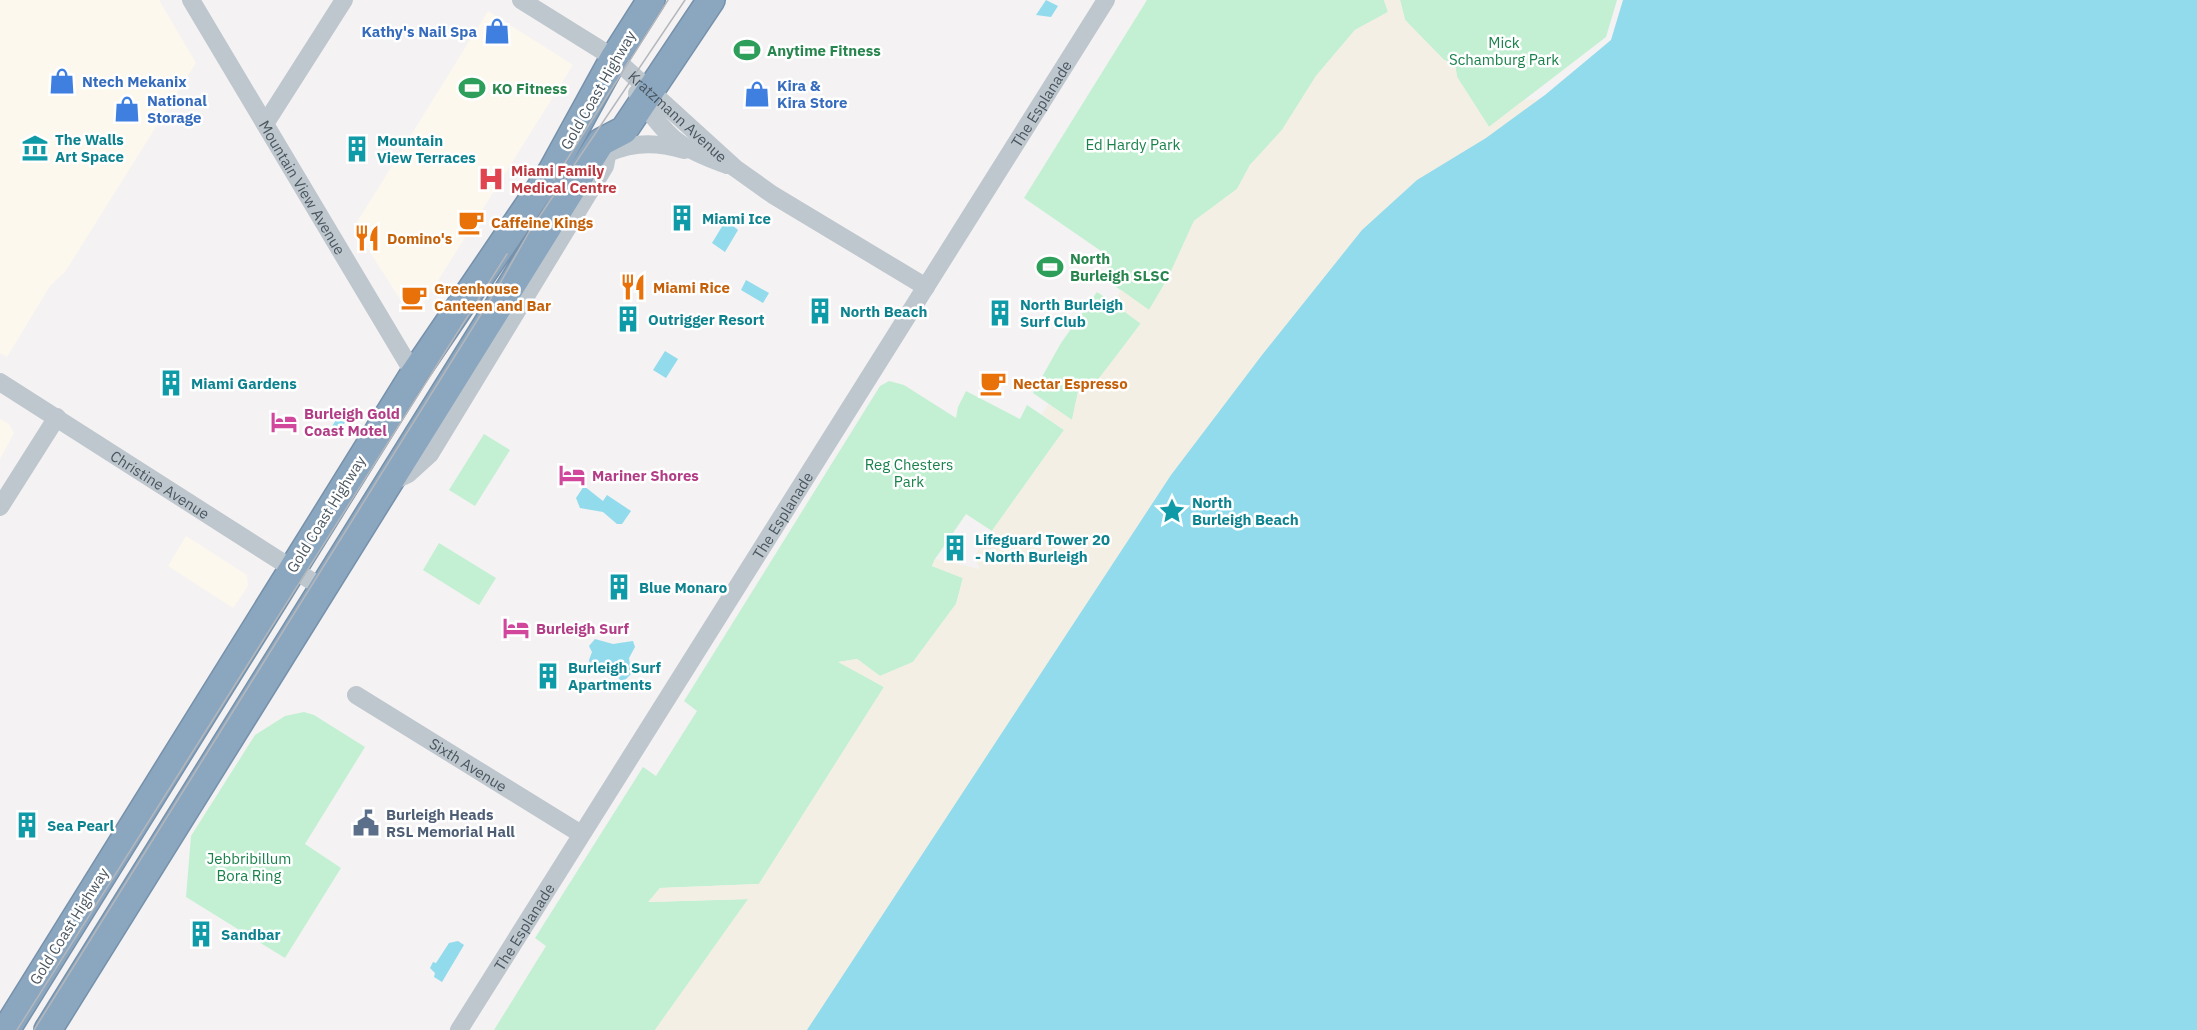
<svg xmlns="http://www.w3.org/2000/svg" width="2197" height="1030" viewBox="0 0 2197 1030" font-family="'IBM Plex Sans',sans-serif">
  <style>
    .commercial { fill: #fcf8ee }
    .green { fill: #c3f0d3 }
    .sand { fill: #f4efe4 }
    .water { fill: #91dbec }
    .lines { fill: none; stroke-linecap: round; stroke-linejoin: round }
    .highway-casing { stroke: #7691ab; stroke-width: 30 }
    .minor { stroke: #bec7ce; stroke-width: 18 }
    .highway { stroke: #8ba6bf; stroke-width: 27 }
    .tram { stroke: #b4b7bc; stroke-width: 1.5 }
    .labels { text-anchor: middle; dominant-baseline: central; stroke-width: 5; stroke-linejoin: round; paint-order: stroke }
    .shop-label { font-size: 15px; font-weight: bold; fill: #366cbe; stroke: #fff; text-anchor: start }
    .park-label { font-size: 15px; fill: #19824b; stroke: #fff }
    .leisure-label { font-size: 15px; font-weight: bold; fill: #27864d; stroke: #fff; text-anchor: start }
    .street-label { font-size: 15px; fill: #4a565f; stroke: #fff }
    .culture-label { font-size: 15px; font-weight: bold; fill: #0d838f; stroke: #fff; text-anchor: start }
    .health-label { font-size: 15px; font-weight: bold; fill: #be3a42; stroke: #fff; text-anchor: start }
    .food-label { font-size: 15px; font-weight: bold; fill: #c56008; stroke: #fff; text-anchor: start }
    .hotel-label { font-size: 15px; font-weight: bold; fill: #b23c85; stroke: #fff; text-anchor: start }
    .service-label { font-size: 15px; font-weight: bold; fill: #4e5e75; stroke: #fff; text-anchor: start }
  </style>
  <rect width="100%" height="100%" fill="#f4f2f2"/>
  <path class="commercial" d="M0,0H159L196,63L65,272L50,286L7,357L0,353Z
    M488,11L573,65L419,311L407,310L354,227Z
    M0,419L9,424L14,433L0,459Z
    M186,536L247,575L248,586L233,608L168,566Z"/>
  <path class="green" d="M1147,0H1384L1388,12L1355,30L1316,76L1282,130L1250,165L1237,189L1194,221L1168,278L1149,310L1116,287L1101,251L1024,198Z
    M1400,0H1617L1606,37L1489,127L1457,77L1455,64L1444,60L1405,20Z
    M1097,292L1141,323L1096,383L1078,392L1072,420L1033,393L1061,343Z
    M889,381L904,385L956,418L958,407L966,391L1020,419L1027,405L1064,430L992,531L966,514L935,559L932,566L963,578L956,604L913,662L880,676L857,659L839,662L884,687L759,884L660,888L649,902L749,899L655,1030H494L546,946L535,938L643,767L656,776L697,711L684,701L880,386Z
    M484,434L510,450L475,506L449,490Z
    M439,543L496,578L479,605L423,570Z
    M304,712L314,715L365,747L305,844L341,868L285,958L186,897L191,836L255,735L285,716Z"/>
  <path class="sand" d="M1384,0H1400L1405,20L1444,60L1455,64L1457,77L1489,127L1524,100L1609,96L961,1030H655L748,899L648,902L660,888L759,884L884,687L838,662L857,659L880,676L913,662L956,604L963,578L932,566L935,559L980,569L974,556L1064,430L1042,414L1048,404L1072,420L1078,392L1096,382L1141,324L1113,303L1121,290L1149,310L1168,278L1194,221L1237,189L1250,165L1282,130L1316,76L1355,30L1388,12Z"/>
  <path class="water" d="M1046,0L1058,6L1051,17L1036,15Z
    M1623,0H2197V1030H807L1171,475L1262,355L1362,230L1417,180L1486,138L1545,95L1611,40Z
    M726,220L738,230L725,252L712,243Z
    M746,280L769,293L763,303L741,290Z
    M665,351L678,359L666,378L653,370Z
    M342,410L350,415L335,437L328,433Z
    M584,486L603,501L607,495L631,511L622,524H617L603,512L580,508L576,498Z
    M595,639L613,644L633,641L635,647L629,658L631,674L625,680H620C612,665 604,668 590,665L589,660L592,652L589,646Z
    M458,941L464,945L442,982L434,977L435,973L430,968L433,962L436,963L449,943Z"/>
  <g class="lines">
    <g class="highway-casing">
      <path id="highway" d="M6,1030L414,374L552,171L614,58L651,0
        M48,1030L587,164L601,142L624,130L711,0"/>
    </g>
    <g class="minor">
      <path id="s1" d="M191,0L414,374"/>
      <path id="s2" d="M521,0L614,58L735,168L773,195L926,287"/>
      <path d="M637,93C666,137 678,148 727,165"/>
      <path d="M265,124L344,0"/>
      <path d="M595,159C625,143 651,140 684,150"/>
      <path id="s3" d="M0,382L321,587"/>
      <path d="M393,481L408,474L430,454L605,166L607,156L601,142"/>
      <path d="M0,507L57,417"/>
      <path id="s4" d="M356,695L581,834"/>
      <path id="s5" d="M459,1030L1106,0"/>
    </g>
    <use href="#highway" class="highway"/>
    <path class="tram" d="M554,180L668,0
      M17,1030L507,254
      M34,1030L498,287L529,232L685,0"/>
  </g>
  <defs>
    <g id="shop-bare" transform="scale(2.07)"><path d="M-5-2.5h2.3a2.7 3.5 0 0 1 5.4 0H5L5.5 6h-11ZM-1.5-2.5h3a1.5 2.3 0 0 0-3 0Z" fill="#3f7fe0" stroke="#fff" stroke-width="2.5" paint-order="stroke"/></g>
    <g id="stadium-bare" transform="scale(2.07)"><path d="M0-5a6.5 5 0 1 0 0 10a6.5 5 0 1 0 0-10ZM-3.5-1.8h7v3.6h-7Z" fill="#2e9e5b" stroke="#fff" stroke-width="2.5" paint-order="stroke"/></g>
    <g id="museum-bare" transform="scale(2.07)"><path d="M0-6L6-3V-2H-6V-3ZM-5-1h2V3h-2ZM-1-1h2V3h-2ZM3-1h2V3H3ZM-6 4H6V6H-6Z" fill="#0f9aa8" stroke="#fff" stroke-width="2.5" paint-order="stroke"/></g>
    <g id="building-bare" transform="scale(2.07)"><path d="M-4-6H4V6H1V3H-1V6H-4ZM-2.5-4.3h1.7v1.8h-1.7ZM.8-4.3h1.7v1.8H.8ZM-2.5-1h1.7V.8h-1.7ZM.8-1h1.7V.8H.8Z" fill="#0f9aa8" stroke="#fff" stroke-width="2.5" paint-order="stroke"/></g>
    <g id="hospital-bare" transform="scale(2.07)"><path d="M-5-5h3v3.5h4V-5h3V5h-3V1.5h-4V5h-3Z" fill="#e0444e" stroke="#fff" stroke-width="2.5" paint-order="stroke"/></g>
    <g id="cafe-bare" transform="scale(2.07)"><path d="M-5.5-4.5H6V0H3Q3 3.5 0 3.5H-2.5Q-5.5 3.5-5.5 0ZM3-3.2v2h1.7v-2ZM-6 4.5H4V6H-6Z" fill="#e8710a" stroke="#fff" stroke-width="2.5" paint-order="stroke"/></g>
    <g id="restaurant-bare" transform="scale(2.07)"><path d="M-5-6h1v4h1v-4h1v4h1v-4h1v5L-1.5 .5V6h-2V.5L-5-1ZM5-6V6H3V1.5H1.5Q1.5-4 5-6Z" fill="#e8710a" stroke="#fff" stroke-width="2.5" paint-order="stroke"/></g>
    <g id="hotel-bare" transform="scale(2.07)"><path d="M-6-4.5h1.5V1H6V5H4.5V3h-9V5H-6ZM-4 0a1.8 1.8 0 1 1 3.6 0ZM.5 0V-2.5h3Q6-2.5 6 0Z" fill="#d1479c" stroke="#fff" stroke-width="2.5" paint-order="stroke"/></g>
    <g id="sight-bare" transform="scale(2.07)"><path d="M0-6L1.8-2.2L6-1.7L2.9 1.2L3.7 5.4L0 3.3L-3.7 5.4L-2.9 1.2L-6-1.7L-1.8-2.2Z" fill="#0f9aa8" stroke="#fff" stroke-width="2.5" paint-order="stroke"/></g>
    <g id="civic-bare" transform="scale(2.07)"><path d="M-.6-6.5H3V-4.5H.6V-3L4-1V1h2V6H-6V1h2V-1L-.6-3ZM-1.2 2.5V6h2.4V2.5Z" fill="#5c6f8a" stroke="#fff" stroke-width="2.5" paint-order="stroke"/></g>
  </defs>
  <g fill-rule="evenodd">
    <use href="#shop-bare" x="497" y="31"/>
    <use href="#stadium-bare" x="747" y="50"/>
    <use href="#shop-bare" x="62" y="81"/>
    <use href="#stadium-bare" x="472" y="88"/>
    <use href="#shop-bare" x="757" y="94"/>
    <use href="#shop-bare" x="127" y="109"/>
    <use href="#museum-bare" x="35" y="148"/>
    <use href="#building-bare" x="357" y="149"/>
    <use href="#hospital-bare" x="491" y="179"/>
    <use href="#building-bare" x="682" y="218"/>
    <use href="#cafe-bare" x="471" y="222"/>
    <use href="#restaurant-bare" x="367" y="238"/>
    <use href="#stadium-bare" x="1050" y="267"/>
    <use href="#restaurant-bare" x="633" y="287"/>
    <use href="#cafe-bare" x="414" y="297"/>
    <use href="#building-bare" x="820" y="311"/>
    <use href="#building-bare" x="1000" y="313"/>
    <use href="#building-bare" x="628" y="319"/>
    <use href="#building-bare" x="171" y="383"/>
    <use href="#cafe-bare" x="993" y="383"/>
    <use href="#hotel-bare" x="284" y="422"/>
    <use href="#hotel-bare" x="572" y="475"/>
    <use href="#sight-bare" x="1172" y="511"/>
    <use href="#building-bare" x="955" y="548"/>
    <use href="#building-bare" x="619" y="587"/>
    <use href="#hotel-bare" x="516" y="628"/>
    <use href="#building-bare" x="548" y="676"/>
    <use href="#civic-bare" x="366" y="823"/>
    <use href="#building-bare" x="27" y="825"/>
    <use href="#building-bare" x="201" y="934"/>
  </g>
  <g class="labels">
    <g class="shop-label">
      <text x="477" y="31" text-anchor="end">Kathy's Nail Spa</text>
      <text x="82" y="81">Ntech Mekanix</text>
      <text x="777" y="85">Kira &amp;<tspan x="777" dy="17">Kira Store</tspan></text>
      <text x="147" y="100">National<tspan x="147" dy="17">Storage</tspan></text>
    </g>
    <g class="park-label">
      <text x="1504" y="42">Mick<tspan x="1504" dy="17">Schamburg Park</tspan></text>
      <text x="1133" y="144">Ed Hardy Park</text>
      <text x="909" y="464">Reg Chesters<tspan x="909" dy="17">Park</tspan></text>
      <text x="249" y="858">Jebbribillum<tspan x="249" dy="17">Bora Ring</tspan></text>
    </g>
    <g class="leisure-label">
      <text x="767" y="50">Anytime Fitness</text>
      <text x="492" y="88">KO Fitness</text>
      <text x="1070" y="258">North<tspan x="1070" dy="17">Burleigh SLSC</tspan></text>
    </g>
    <g class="street-label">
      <text transform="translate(598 90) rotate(-60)">Gold Coast Highway</text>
      <text stroke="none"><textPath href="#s5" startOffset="1094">The Esplanade</textPath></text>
      <text stroke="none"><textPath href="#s2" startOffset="196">Kratzmann Avenue</textPath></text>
      <text stroke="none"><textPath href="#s1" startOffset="218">Mountain View Avenue</textPath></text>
      <text stroke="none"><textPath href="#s3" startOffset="190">Christine Avenue</textPath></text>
      <text transform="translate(326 514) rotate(-58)">Gold Coast Highway</text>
      <text stroke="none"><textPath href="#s5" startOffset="608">The Esplanade</textPath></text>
      <text stroke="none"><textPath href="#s4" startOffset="132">Sixth Avenue</textPath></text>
      <text transform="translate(69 926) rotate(-58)">Gold Coast Highway</text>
      <text stroke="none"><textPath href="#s5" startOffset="122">The Esplanade</textPath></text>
    </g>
    <g class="culture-label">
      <text x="55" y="139">The Walls<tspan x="55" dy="17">Art Space</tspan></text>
      <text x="377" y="140">Mountain<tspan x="377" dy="17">View Terraces</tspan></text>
      <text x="702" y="218">Miami Ice</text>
      <text x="1020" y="304">North Burleigh<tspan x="1020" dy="17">Surf Club</tspan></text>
      <text x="840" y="311">North Beach</text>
      <text x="648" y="319">Outrigger Resort</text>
      <text x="191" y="383">Miami Gardens</text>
      <text x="1192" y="502">North<tspan x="1192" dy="17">Burleigh Beach</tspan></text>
      <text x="975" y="539">Lifeguard Tower 20<tspan x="975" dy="17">- North Burleigh</tspan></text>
      <text x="639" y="587">Blue Monaro</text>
      <text x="568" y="667">Burleigh Surf<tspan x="568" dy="17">Apartments</tspan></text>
      <text x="47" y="825">Sea Pearl</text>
      <text x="221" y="934">Sandbar</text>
    </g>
    <g class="health-label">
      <text x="511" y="170">Miami Family<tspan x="511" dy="17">Medical Centre</tspan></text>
    </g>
    <g class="food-label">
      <text x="491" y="222">Caffeine Kings</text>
      <text x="387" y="238">Domino's</text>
      <text x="653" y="287">Miami Rice</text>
      <text x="434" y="288">Greenhouse<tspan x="434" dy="17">Canteen and Bar</tspan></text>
      <text x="1013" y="383">Nectar Espresso</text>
    </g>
    <g class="hotel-label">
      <text x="304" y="413">Burleigh Gold<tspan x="304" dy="17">Coast Motel</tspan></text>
      <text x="592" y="475">Mariner Shores</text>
      <text x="536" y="628">Burleigh Surf</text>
    </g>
    <g class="service-label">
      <text x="386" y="814">Burleigh Heads<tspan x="386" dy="17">RSL Memorial Hall</tspan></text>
    </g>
  </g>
</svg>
